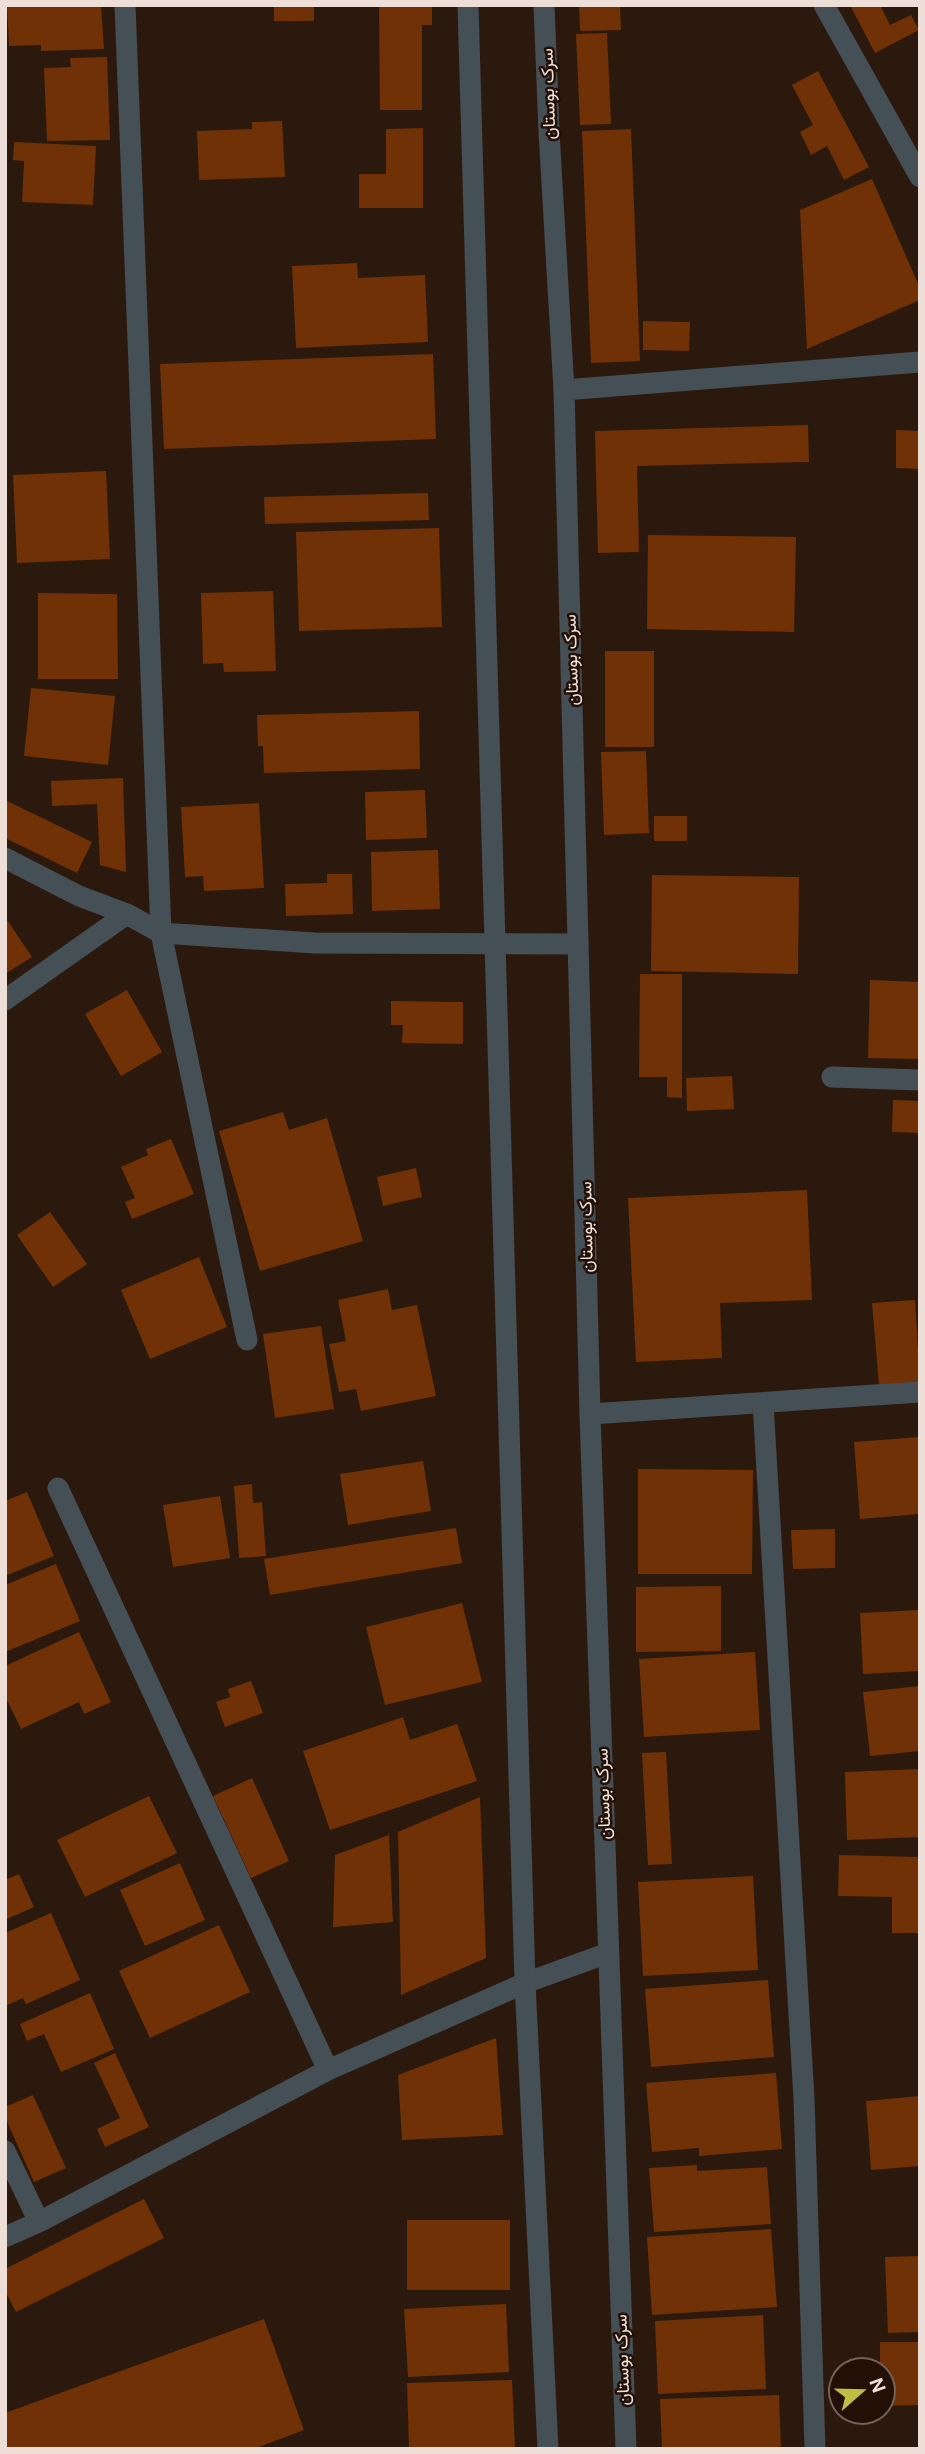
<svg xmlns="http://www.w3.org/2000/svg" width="925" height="2454" viewBox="0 0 925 2454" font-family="'DM Sans',Vazirmatn,sans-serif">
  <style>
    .building { fill: #6f3105 }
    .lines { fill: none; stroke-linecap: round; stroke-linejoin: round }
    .minor { stroke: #454f56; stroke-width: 21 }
    .tertiary { stroke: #454f56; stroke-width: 21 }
    .labels { text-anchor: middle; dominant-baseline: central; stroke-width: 5; stroke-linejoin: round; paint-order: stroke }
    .street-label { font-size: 18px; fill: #eddfd8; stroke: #220f06 }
  </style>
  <rect width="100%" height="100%" fill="#2c190e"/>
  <path class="building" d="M7,5H101L104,49L41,51V45L9,46Z
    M274,5H314V21H274Z
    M379,5H432V25H422V110H380Z
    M579,5H620L621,30L580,31Z
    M854,5H880L890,25L911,15L919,30L875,53L851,7Z
    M607,33L611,124L580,125L576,34Z
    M107,57L110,140L47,141L44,68L71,67L70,58Z
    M818,71L869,167L844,180L827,146L811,155L800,132L813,125L792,85Z
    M282,121L285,177L199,180L197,131L252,129V122Z
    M423,128V208H359V174H386V129Z
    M631,129L640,361L591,363L582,131Z
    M14,142L96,146L93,205L22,202L24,161L13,160Z
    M872,179L920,288V300L807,349L800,210Z
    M357,263L358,278L425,275L428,342L296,348L292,266Z
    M643,321L690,322L689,351L643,350Z
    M433,354L436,439L164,449L160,364Z
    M808,425L809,462L637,466L639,552L598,553L595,431Z
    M896,430L920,431V469L896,468Z
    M106,471L110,559L17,563L13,475Z
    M428,493L429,520L265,524L264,497Z
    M439,528L442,627L299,631L296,532Z
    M648,535L796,537L794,632L647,629Z
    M273,591L276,671L224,672L223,663L203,664L201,593Z
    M38,593L117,594L118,679H38Z
    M605,651H654V747H605Z
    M31,688L115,696L108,765L24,756Z
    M419,711L420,769L264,773L263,746H258L257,715Z
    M646,751L649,833L604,835L601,752Z
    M123,778L126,872L100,865L97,804L52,806L51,781Z
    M425,790L427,838L366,840L365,792Z
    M5,800L92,842L77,873L5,838Z
    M259,803L264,888L204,891L203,876L185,877L181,807Z
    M654,816H687V841H654Z
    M438,850L440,909L372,911L371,852Z
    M327,874H352L353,914L286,916L285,884L327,883Z
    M652,875L799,877L798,974L651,971Z
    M5,917L32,957L5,974Z
    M640,974H682V1098L667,1097V1077H639Z
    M870,980L920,982L918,1059L868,1058Z
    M127,990L162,1052L121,1076L85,1014Z
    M391,1001L463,1002V1044L402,1043L403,1025H391Z
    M732,1076L734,1109L687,1111L686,1078Z
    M893,1100L920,1101V1133L892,1132Z
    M283,1112L289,1130L327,1118L363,1241L260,1271L219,1131Z
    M171,1139L194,1194L132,1219L125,1202L135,1198L121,1167L148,1155L146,1149Z
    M416,1168L422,1197L383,1206L377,1177Z
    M807,1190L812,1300L720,1303L722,1358L636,1362L628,1198Z
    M50,1212L87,1264L53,1287L17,1235Z
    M199,1257L227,1327L150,1359L121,1290Z
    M388,1289L392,1310L417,1305L436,1396L361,1411L356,1389L339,1392L329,1344L346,1341L338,1300Z
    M915,1300L920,1382L879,1385L872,1303Z
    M321,1326L334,1409L275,1418L263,1334Z
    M920,1437V1514L860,1519L854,1442Z
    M423,1461L431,1511L348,1525L340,1474Z
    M638,1469L753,1470L752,1574H638Z
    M252,1484L253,1503L262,1502L266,1556L239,1558L234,1486Z
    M27,1492L54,1556L5,1576V1501Z
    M220,1496L230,1558L173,1567L163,1505Z
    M456,1528L462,1563L270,1595L264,1559Z
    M835,1529V1568L793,1569L791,1530Z
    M56,1564L80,1621L5,1652V1585Z
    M721,1586V1651L636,1652V1587Z
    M462,1603L482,1682L385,1705L366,1627Z
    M920,1610V1671L863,1674L860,1613Z
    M79,1632L111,1702L84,1714L79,1702L21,1729L5,1696V1666Z
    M755,1652L760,1730L644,1737L639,1659Z
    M251,1681L263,1713L225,1727L216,1702L230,1697L228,1689Z
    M920,1686V1751L870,1756L863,1692Z
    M403,1717L410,1740L457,1724L477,1781L330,1830L303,1751Z
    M666,1752L672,1864L648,1865L642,1753Z
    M920,1769V1837L847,1840L845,1772Z
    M252,1778L289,1861L251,1878L213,1796Z
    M149,1796L177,1853L85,1897L57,1840Z
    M480,1797L486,1958L401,1995L398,1832Z
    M389,1835L393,1922L333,1927L335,1855Z
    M839,1855L920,1857V1933H892V1897L838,1896Z
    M180,1863L205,1920L145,1946L120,1890Z
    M19,1874L34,1907L5,1920V1880Z
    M753,1876L758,1970L643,1976L638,1882Z
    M51,1913L80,1980L26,2004L23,1998L5,2006V1933Z
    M219,1925L250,1992L150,2038L119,1971Z
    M768,1980L774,2057L651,2067L645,1989Z
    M90,1993L114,2049L61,2072L44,2034L27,2041L20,2024Z
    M496,2038L503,2135L402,2140L398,2075Z
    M115,2053L149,2127L105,2147L97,2129L120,2118L94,2063Z
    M776,2073L782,2149L699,2156V2148L652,2152L646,2083Z
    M33,2095L66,2168L34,2182L5,2117V2107Z
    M920,2096V2166L871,2170L866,2101Z
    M697,2165V2171L767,2167L771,2224L654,2232L649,2168Z
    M144,2199L164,2238L16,2312L5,2291V2269Z
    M407,2220H510V2290H407Z
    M771,2229L777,2307L652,2315L647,2237Z
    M920,2256V2332L888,2333L885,2257Z
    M506,2304L509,2372L408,2377L404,2309Z
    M763,2315L766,2389L658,2394L655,2321Z
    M264,2319L304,2430L253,2449H5V2413Z
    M880,2342H920V2405L883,2406V2370H880Z
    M512,2380L515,2449H409L407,2383Z
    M779,2395L781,2449H662L660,2399Z"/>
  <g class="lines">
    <path class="minor" d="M125,5L161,933L247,1340
      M824,5L920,177
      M564,390L920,362
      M5,858L79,896L127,914L161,933L315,943L578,944
      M5,1000L127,914
      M832,1077L920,1080
      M763,1403L804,2099L815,2449
      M590,1414L920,1392
      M58,1488L328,2070
      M5,2151L39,2222
      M5,2237L39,2222L328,2070L525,1983L608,1953"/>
    <path class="tertiary" d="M468,5L525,1983L548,2449
      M544,5L549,132L564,390L590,1414L626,2449"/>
  </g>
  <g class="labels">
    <g class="street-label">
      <text transform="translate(548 94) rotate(-92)">سرک بوستان</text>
      <text transform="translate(571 660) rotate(-92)">سرک بوستان</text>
      <text transform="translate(586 1227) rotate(-91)">سرک بوستان</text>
      <text transform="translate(603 1794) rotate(-92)">سرک بوستان</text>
      <text transform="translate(622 2360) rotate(-92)">سرک بوستان</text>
    </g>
  </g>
  <rect width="925" height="2454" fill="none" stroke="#eddfd8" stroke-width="14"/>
  <g transform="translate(862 2391) rotate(70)"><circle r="33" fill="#220f06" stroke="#73625a" stroke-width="2"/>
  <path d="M0-5L12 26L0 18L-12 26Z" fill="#bcbf44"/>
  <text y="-10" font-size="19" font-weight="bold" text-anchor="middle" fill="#eddfd8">N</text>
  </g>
</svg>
